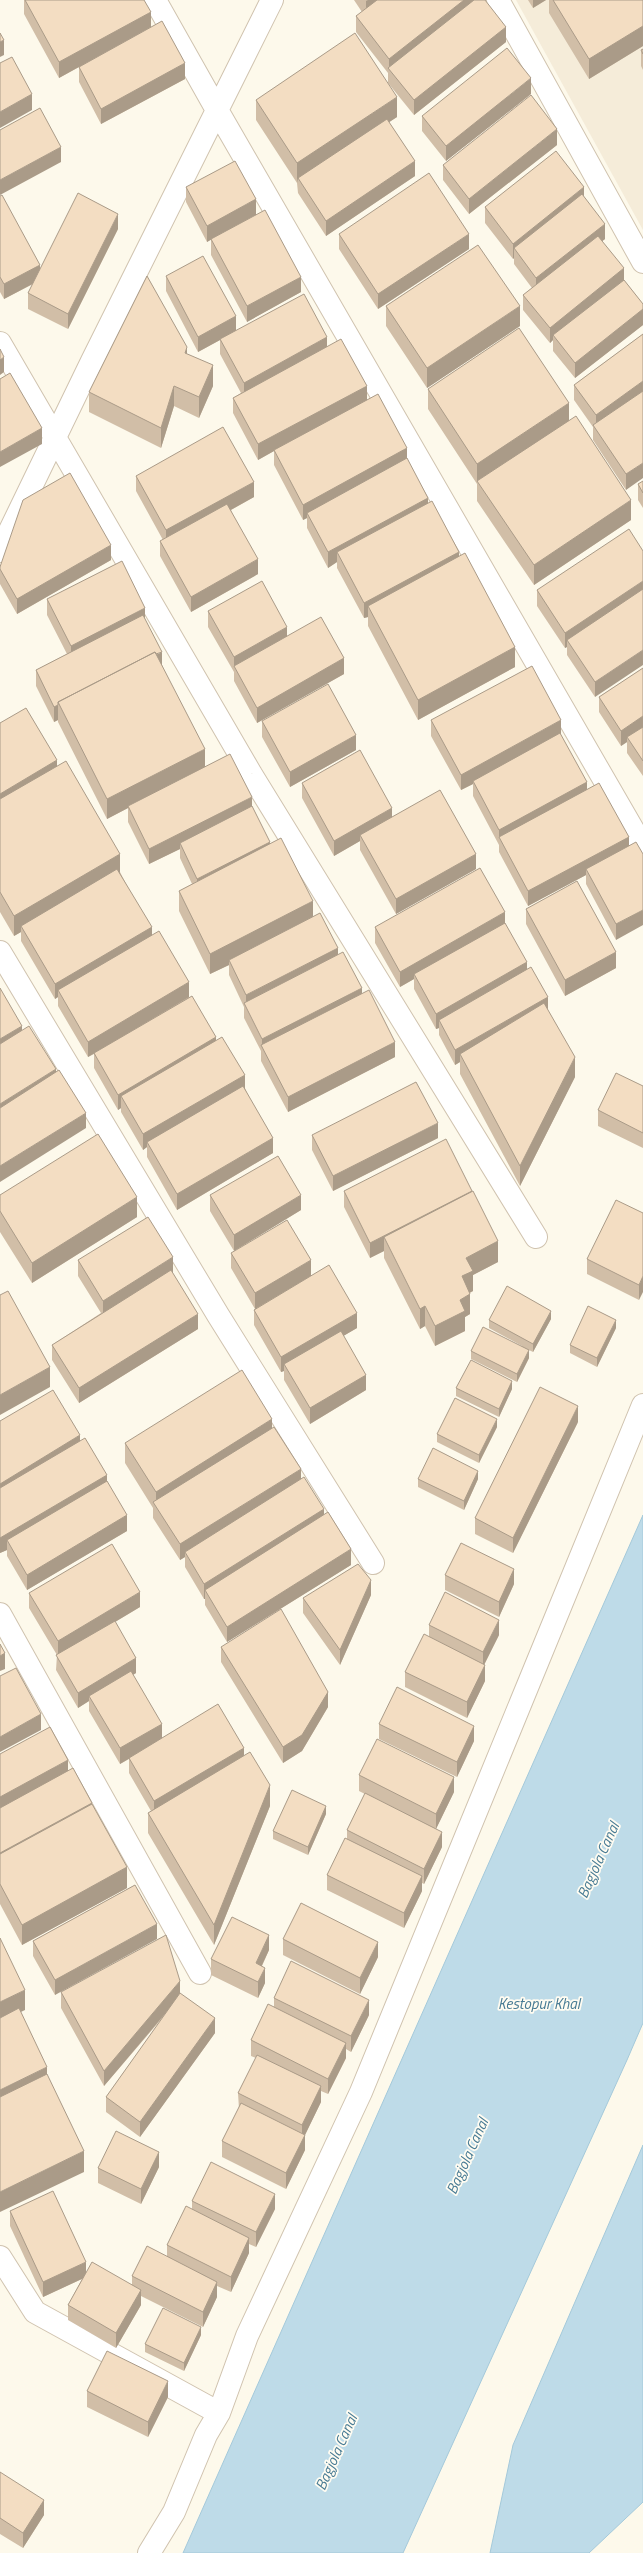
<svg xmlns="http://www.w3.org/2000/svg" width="643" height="2553" viewBox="0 0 643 2553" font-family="'Titillium Web',sans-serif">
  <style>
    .residential { fill: #f5ecd9 }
    .water { fill: #bedbe8; stroke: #a4c9da }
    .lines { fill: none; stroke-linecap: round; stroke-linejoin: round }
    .minor-casing { stroke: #d0c3af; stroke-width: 24 }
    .minor { stroke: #fff; stroke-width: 22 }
    .wall { fill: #d1bea7 }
    .shaded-wall { fill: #aa9b88 }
    .building { fill: #f3ddc2; stroke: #aa9b88 }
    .labels { text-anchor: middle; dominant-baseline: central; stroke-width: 3.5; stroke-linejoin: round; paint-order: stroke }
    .water-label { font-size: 15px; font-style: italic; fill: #487b94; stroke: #fffcf2 }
  </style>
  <rect width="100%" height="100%" fill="#fdf9eb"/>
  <path class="residential" d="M516,0H643V230Z"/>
  <path class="water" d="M643,1515V2023L627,2060L403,2553H183Z
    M643,2145V2502L589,2553H490L513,2445Z"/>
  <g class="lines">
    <g class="minor-casing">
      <path id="minor" d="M155,0L217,110L643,847
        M498,0L643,262
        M0,343L251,774L536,1237
        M0,551L92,361L272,0
        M0,952L218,1315L373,1563
        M0,1614L200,1973
        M0,2257L35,2312L219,2413
        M149,2553L174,2512L206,2435L219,2413L247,2336L361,2092L643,1405"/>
    </g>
    <use href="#minor" class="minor"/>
  </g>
  <path class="wall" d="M24,0H144L151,27L185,79L101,124L79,82V67L59,78L24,14Z
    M354,0H485L506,42L414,115L388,83V73L356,32V16L362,12Z
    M528,0H546L533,8Z
    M549,0H643V46L589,79L549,13Z
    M643,49V70L641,66V50Z
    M531,94L446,161L422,131V116Z
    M256,100L397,117L389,122L415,176L326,236L298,193L297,183L256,120Z
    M557,145L469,214L443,180V165Z
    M186,187L256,215L301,292L247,322L211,255V239L207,242L186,202Z
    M0,196L40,270L118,229L68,329L28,309V293L33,284L4,299L0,292Z
    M584,197L605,239L602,241L624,280L643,304V325L575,378L553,351V340L550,343L523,310V295L532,288L514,264V258L513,259L485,223V207Z
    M339,234L469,249L378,309L339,249Z
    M166,276L236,330L327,347L367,400L407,458L428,503L459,557L515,667L418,720L368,626V617L364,618L337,568V562L328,568L307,528V518L303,520L274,465V451L258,460L233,413V398L241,393L220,354V340L198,352L166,291Z
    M386,306L520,326L427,388L386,326Z
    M643,334L626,490L593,440V427L574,400V385Z
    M187,354L213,386L199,418L174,406L161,448L89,412V392Z
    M428,389L569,420L631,520L534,585L477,501V484L428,409Z
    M136,476L254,497L231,510L258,574L191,612L160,556V541L163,540L136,491Z
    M643,481V508L638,500V484Z
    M643,551L595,697L567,655V647L565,648L537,606V590Z
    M111,560L17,614L0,584V567Z
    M47,599L145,619L162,665L205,768L252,806L270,844L313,917L362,994L395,1057L288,1112L261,1061V1051L244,1018V1007L229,975V965L210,974L179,911V891L192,884L180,858V849L149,864L128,822V808L107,819L58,722V720L54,722L36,686V670L67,654L47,615Z
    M208,611L287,636L344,674L257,723L234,681V672L208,627Z
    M643,668V776L627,753V742L621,746L599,712V697Z
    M431,720L561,735L587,789L629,837L616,940L586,884V875L528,906L499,852V845L473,796V784L461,790L431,736Z
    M262,721L356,750L290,787L262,737Z
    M0,723L57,766L120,872L152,935L189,997L245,1088L273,1153L177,1210L147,1157V1147L143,1150L121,1112V1108L118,1110L94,1068V1054L88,1057L58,1006V997L55,999L21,941V932L14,936L0,912Z
    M302,783L392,817L476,869L396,914L360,850V841L334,856L302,798Z
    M526,909L616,968L565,996L526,924Z
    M505,923L548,1011L575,1077L520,1186L460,1074V1062L455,1065L439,1035V1028L436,1029L414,989V979L400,987L375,943V927Z
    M643,1086V1148L598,1126V1110Z
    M312,1135L438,1138L333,1191L312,1150Z
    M344,1191L472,1192L498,1262L473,1275V1291L470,1293V1314L465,1317V1331L435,1346L425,1326L420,1329L384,1258V1251L370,1258L344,1207Z
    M0,1195L137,1217L32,1283L0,1232Z
    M210,1195L301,1210L234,1251L210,1211Z
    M643,1213L639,1300L587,1274V1259Z
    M231,1253L311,1276L357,1328L343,1336L366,1390L310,1424L284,1380V1371L281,1372L254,1325V1310L255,1309L231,1268Z
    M78,1260L173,1272H172L198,1329L79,1403L52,1360V1345L101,1313L78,1276Z
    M551,1319L533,1352L529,1350V1358L517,1382L471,1359V1351L522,1346L489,1328V1320Z
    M616,1328L597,1367L570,1353V1345Z
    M456,1388L512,1389L499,1417L456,1396Z
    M0,1421L80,1441L107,1481L127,1531L27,1590L7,1556V1550L0,1553Z
    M578,1422L513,1553L475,1534V1518Z
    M497,1427L479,1463L437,1442V1434Z
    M272,1428L301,1479L324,1515L351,1565L227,1642L205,1605V1599H204L185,1567V1557L180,1560L153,1518V1508L125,1463V1443Z
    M418,1479H478L464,1510L418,1487Z
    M445,1575L514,1584L499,1617L445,1590Z
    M29,1593L140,1607L115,1622L136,1673L133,1675L162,1738L244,1756L270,1806L214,1945L148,1833V1813L151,1811L129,1773V1759L120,1764L89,1711V1701L78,1708L56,1670L57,1655L29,1608Z
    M371,1595L340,1665L303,1613V1598Z
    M429,1625L499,1635L484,1665L485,1681L467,1718L405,1687V1672L429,1637Z
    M221,1647L328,1707L302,1751L283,1763L221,1662Z
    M379,1724L474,1741L457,1777L379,1739Z
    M0,1754L68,1771L92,1804L127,1888L22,1945L0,1904Z
    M359,1775L454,1792L436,1829L442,1847L424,1884L422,1883V1891L404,1928L327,1890V1875L347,1839V1830L365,1794L359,1791Z
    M326,1814L308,1855L273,1839V1831Z
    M135,1885L55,1995L33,1956V1941Z
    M283,1939L378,1957L360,1994L283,1955Z
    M269,1950L262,1966L265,1983L258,1998L211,1975V1959Z
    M61,1992L180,1993L215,2033L140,2137L106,2112V2097L164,2016L104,2086L61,2008Z
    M274,1998L369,2015L351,2052L346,2049V2058L328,2094L321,2091V2102L305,2135V2150L286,2189L222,2157V2141L239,2109L238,2093L256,2058L251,2056V2040L274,2006Z
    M159,2167L141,2204L98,2183V2168Z
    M192,2201L275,2209L256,2247L249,2244V2253L231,2292L217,2286V2297L203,2327L141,2296V2305L116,2348L68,2320V2305L82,2279L43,2297L10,2226V2211L86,2272L132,2285V2276L167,2256V2245L192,2209Z
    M201,2335L184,2371L145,2352V2344Z
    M87,2391L168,2397L148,2437L87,2407Z
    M0,2472L44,2515L23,2548L0,2534Z"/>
  <path class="shaded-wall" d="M368,0H389L366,17V1Z
    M464,0H482L389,69V59Z
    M533,0H546L533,8Z
    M151,12V27L59,78V62Z
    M643,26V46L589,79V59Z
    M506,27V42L414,115V100Z
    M4,40V55L0,57V42Z
    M185,63V79L101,124V109Z
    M531,78V94L446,161V146Z
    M32,94V110L0,128V112Z
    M397,97V117L300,181L298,178L297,183V163Z
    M557,129V145L469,214V199Z
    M61,147V162L0,195V180Z
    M415,161V176L326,236V221Z
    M584,187V202L514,248V258L513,259V244Z
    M256,199V215L207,242V226Z
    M118,214V229L68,329V314Z
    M605,224V239L536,293V278Z
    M469,234V249L378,309V294Z
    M40,265V280L4,299V284Z
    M624,268V284L553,335V340L550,343V328Z
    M301,277V292L247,322V306Z
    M520,306V326L427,388V368Z
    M643,309V325L575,378V363Z
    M236,316V332L220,339V340L198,352V337Z
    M327,337V353L244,398V383Z
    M187,347V367L185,353Z
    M4,357V372L0,375V360Z
    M213,365V386L199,418V397Z
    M643,381V397L596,429V415Z
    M174,386V406L161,448V428Z
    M367,386V401L274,450V451L258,460V444Z
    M569,403V423L477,481V484V464Z
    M42,428V444L0,467V452Z
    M407,448V464L307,513V518L303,520V505Z
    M643,463V478L626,490V474Z
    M254,482V497L166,546V530Z
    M428,498V513L337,552V562L328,568V552Z
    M631,500V520L534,585V565Z
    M111,545V560L17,614V599Z
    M459,552V567L368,606V617L364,618V603Z
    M258,559V574L191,612V597Z
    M643,581V597L567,640V647L565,648V633Z
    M145,608V624L71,662V646Z
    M287,627V642L234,666V657Z
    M515,647V667L418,720V700Z
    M643,650V665L595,697V682Z
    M162,652V667L59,704Z
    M344,658V674L257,723V708Z
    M58,705V720L54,722V707Z
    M643,716V731L627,737V742L621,746V731Z
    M561,720V736L473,781V784L461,790V775Z
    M356,735V750L290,787V772Z
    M205,749V769L128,806V808L107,819V799Z
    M57,760V776L0,809V794Z
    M587,782V797L499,837V845V830Z
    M252,797V812L180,843V849L149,864V849Z
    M392,808V823L360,835V841L334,856V841Z
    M629,837V852L586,869V875L528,906V891Z
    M270,842V857L197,894V879Z
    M120,854V874L21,926V932L14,936V916Z
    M476,854V869L396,914V899Z
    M313,901V922L229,960V965L210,974V954Z
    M643,910V925L616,940V924Z
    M505,912V928L414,974V979L400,987V972Z
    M152,927V942L58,990V997L55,999V984Z
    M338,948V963L246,1007V995Z
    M616,952V968L565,996V980Z
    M527,962V978L439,1020V1028L436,1029V1014Z
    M189,982V997L88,1057V1042Z
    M362,988V1004L262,1048V1039Z
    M548,997V1012L460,1054V1062L455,1065V1050Z
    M22,1026V1042L0,1055V1039Z
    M216,1037V1053L121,1096V1108L118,1110V1095Z
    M395,1042V1057L288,1112V1097Z
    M575,1057V1077L520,1186V1166Z
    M56,1069V1085L0,1119V1104Z
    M245,1075V1091L147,1142V1147L143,1150V1134Z
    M86,1113V1128L0,1182V1166Z
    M438,1123V1138L333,1191V1176Z
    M273,1138V1153L177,1210V1194Z
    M472,1191V1206L384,1237V1251L370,1258V1243Z
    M301,1195V1210L234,1251V1235Z
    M137,1197V1217L32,1283V1263Z
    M498,1241V1262L473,1275V1291L462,1296V1276L466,1258Z
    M173,1257V1272L103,1316V1301Z
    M311,1260V1276L255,1309V1293Z
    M643,1276V1292L639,1300V1285Z
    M470,1294V1314L465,1317V1331L435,1346V1326L460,1300Z
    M425,1306V1326L420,1329V1309Z
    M551,1311V1319L533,1352V1344Z
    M357,1313V1328L287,1369L284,1364V1371L281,1372V1357Z
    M198,1314V1329L79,1403V1388Z
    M616,1320V1328L597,1367V1358Z
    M529,1350V1358L517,1382V1374Z
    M50,1367V1387L0,1415V1395Z
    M366,1375V1390L310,1424V1408Z
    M512,1381V1389L499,1417V1409Z
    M578,1406V1422L513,1553V1538Z
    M272,1419V1439L156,1506V1492Z
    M497,1419V1427L479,1463V1455Z
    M80,1435V1451L0,1499V1484Z
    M301,1469V1484L185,1552V1557L180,1560V1544Z
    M478,1471V1479L464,1510V1501Z
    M107,1475V1490L7,1540V1550L0,1553V1538Z
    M324,1509V1524L205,1590V1599H204V1584Z
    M127,1515V1531L27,1590V1575Z
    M351,1549V1565L227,1642V1627Z
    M514,1569V1584L499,1617V1602Z
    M371,1580V1595L340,1665V1650Z
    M140,1592V1607L58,1656V1641Z
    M499,1620V1635L483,1667V1652Z
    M5,1653V1669L0,1671V1656Z
    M136,1658V1673L92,1700L89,1696V1701L78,1708V1693Z
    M485,1665V1681L467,1718V1702Z
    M328,1692V1707L302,1751L283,1763V1747Z
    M41,1714V1730L0,1752V1737Z
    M162,1724V1739L120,1764V1748Z
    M474,1726V1741L457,1777V1762Z
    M244,1748V1763L154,1816V1801Z
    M68,1760V1775L0,1812V1797Z
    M454,1777V1792L436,1829V1814Z
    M270,1785V1806L214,1945V1925Z
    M92,1803V1818L0,1868V1853Z
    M326,1806V1814L308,1855V1847Z
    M442,1832V1847L424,1884V1869Z
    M127,1867V1888L22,1945V1925Z
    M422,1876V1891L404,1928V1913Z
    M157,1924V1939L55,1995V1980Z
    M269,1935V1950L256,1978V1963Z
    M378,1942V1957L360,1994V1978Z
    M265,1968V1983L258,1998V1982Z
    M180,1981V1996L104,2086V2071Z
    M25,1990V2010L0,2022V2002Z
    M369,2000V2015L351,2052V2036Z
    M215,2018V2033L140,2137V2122Z
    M346,2043V2058L328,2094V2079Z
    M47,2067V2082L0,2105V2090Z
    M321,2086V2102L305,2135V2150L286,2189V2173L302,2140V2125Z
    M84,2151V2172L0,2212V2192Z
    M159,2152V2167L141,2204V2189Z
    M275,2194V2209L256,2247V2232Z
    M249,2238V2253L231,2292V2277Z
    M86,2262V2277L43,2297V2282Z
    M217,2282V2297L203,2327V2312Z
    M141,2290V2305L116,2348V2333Z
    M201,2327V2335L184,2371V2363Z
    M168,2381V2397L148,2437V2422Z
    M44,2500V2515L23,2548V2533Z"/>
  <path class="building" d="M25,0H144L151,12L59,62Z
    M377,0H464L389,59L356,16Z
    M474,0H485L506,27L414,100L388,68Z
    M553,0H643V26L589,59Z
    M162,21L185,63L101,109L79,67Z
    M0,33L4,40L0,42Z
    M355,33L397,97L297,163L256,100Z
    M507,48L531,78L446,146L422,116Z
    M643,49V54L641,50Z
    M12,57L32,94L0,112V63Z
    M531,95L557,129L469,199L443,165Z
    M40,108L61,147L0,180V130Z
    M387,119L415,161L326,221L298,178Z
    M556,151L584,187L513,244L485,207Z
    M235,161L256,199L207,226L186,187Z
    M429,173L469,234L378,294L339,234Z
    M78,193L118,214L68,314L28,293Z
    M582,194L605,224L536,278L514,248Z
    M2,195L40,265L4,284L0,277V196Z
    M265,210L301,277L247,306L211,239Z
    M598,236L624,268L550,328L523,295Z
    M478,245L520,306L427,368L386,306Z
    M203,256L236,316L198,337L166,276Z
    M147,276L187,347L185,353L213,365L199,397L174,386L161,428L89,392Z
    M624,280L643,304V309L575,363L553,335Z
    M304,294L327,337L244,383L220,339Z
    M519,328L569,403L477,464L428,389Z
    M643,334V381L596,415L574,385Z
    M341,339L367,386L258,444L233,398Z
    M0,349L4,357L0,360Z
    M10,373L42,428L0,452V379Z
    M643,391V463L626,474L593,425Z
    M378,394L407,448L303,505L274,450Z
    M576,416L631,500L534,565L477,481Z
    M223,427L254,482L166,530L136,476Z
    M407,458L428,498L328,552L307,513Z
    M70,473L111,545L17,599L0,569V567L23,500Z
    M643,481V493L638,484Z
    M432,501L459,552L364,603L337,552Z
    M227,504L258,559L191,597L160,541Z
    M629,529L643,551V581L565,633L537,590Z
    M465,553L515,647L418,700L368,606Z
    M122,561L145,608L71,646L47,599Z
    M262,581L287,627L234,657L208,611Z
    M643,589V650L595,682L567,640Z
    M143,615L162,652L156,654L155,652L58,702V705L54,707L36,670Z
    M321,617L344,658L257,708L234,666Z
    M155,652L205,749L107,799L58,702Z
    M532,666L561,720L461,775L431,720Z
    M643,668V716L621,731L599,697Z
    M328,684L356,735L290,772L262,721Z
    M26,708L57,760L0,794V723Z
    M643,727V761L627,737Z
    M560,733L587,782L499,830L473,781Z
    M360,750L392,808L334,841L302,783Z
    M230,754L252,797L149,849L128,806Z
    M66,761L120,854L14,916L0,892V799Z
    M599,783L629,837L528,891L499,837Z
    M440,790L476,854L396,899L360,835Z
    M252,806L270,842L197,879L180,843Z
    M281,838L313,901L210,954L179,891Z
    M636,842L643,854V910L616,924L586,869Z
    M480,868L505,912L400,972L375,927Z
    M117,869L152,927L55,984L21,926Z
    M577,881L616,952L565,980L526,909Z
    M320,913L338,948L246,995L229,960Z
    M505,923L527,962L436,1014L414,974Z
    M159,931L189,982L88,1042L58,990Z
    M343,952L362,988L262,1039L244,1003Z
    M531,967L548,997L455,1050L439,1020Z
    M0,988L22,1026L0,1039Z
    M369,990L395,1042L288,1097L261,1045Z
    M192,996L216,1037L118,1095L94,1053Z
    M544,1003L575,1057L520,1166L460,1054Z
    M29,1026L56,1069L0,1104V1044Z
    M222,1037L245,1075L143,1134L121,1096Z
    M59,1070L86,1113L0,1166V1108Z
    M616,1073L643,1086V1133L598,1110Z
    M416,1082L438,1123L333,1176L312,1135Z
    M243,1086L273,1138L177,1194L147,1142Z
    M98,1134L137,1197L32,1263L0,1211V1195Z
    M446,1139L472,1191L370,1243L344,1191Z
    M278,1156L301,1195L234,1235L210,1195Z
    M473,1191L498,1241L466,1258L473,1271L462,1276L470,1294L460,1300L465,1311L435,1326L425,1306L420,1309L384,1237Z
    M616,1200L643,1213V1276L639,1285L587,1259Z
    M148,1217L173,1257L103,1301L78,1260Z
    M287,1220L311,1260L255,1293L231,1253Z
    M329,1265L357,1313L281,1357L254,1310Z
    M171,1270L198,1314L79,1388L52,1345Z
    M507,1286L551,1311L533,1344L489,1320Z
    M8,1291L50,1367L0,1395V1295Z
    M588,1306L616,1320L597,1358L570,1345Z
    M483,1327L529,1350L517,1374L471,1351Z
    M341,1331L366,1375L310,1408L284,1364Z
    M471,1360L512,1381L499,1409L456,1388Z
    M242,1370L272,1419L156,1492L125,1443Z
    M540,1387L578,1406L513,1538L475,1518Z
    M53,1390L80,1435L0,1484V1421Z
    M455,1398L497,1419L479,1455L437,1434Z
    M274,1427L301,1469L180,1544L153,1502Z
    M85,1438L107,1475L0,1538V1488Z
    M433,1448L478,1471L464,1501L418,1479Z
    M304,1477L324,1509L204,1584L185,1552Z
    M107,1481L127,1515L27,1575L7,1540Z
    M328,1512L351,1549L227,1627L205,1590Z
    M461,1543L514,1569L499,1602L445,1575Z
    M112,1544L140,1592L58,1641L29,1593Z
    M358,1564L371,1580L340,1650L303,1598Z
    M445,1592L499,1620L483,1652L429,1625Z
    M281,1609L328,1692L302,1735L283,1747L221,1647Z
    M115,1621L136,1658L78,1693L56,1655Z
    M424,1634L485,1665L467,1702L405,1672Z
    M0,1644L5,1653L0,1656Z
    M16,1668L41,1714L0,1737V1676Z
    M131,1671L162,1724L120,1748L89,1696Z
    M397,1687L474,1726L457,1762L379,1724Z
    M218,1704L244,1748L154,1801L129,1758Z
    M50,1727L68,1760L0,1797V1754Z
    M377,1739L454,1777L436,1814L359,1775Z
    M250,1752L270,1785L214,1925L148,1813Z
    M73,1768L92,1803L0,1853V1808Z
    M292,1790L326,1806L308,1847L273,1831Z
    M365,1793L442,1832L424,1869L347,1830Z
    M92,1804L127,1867L22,1925L0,1884V1854Z
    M345,1838L422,1876L404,1913L327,1875Z
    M135,1885L157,1924L55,1980L33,1941Z
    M301,1903L378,1942L360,1978L283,1939Z
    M232,1917L269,1935L256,1963L265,1968L258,1982L211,1959Z
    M166,1935L180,1981L104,2071L61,1992Z
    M0,1938L25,1990L0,2002Z
    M291,1961L369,2000L351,2036L274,1998Z
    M180,1993L215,2018L140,2122L106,2097Z
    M268,2004L346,2043L328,2079L251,2040Z
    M19,2008L47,2067L0,2090V2018Z
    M257,2055L321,2086L302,2125L238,2093Z
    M47,2074L84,2151L0,2192V2097Z
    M241,2103L305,2135L286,2173L222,2141Z
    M116,2131L159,2152L141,2189L98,2168Z
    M211,2162L275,2194L256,2232L192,2201Z
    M53,2191L86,2262L43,2282L10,2211Z
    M186,2206L249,2238L231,2277L167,2245Z
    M147,2246L217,2282L203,2312L132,2276Z
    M92,2262L141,2290L116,2333L68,2305Z
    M163,2308L201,2327L184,2363L145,2344Z
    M107,2351L168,2381L148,2422L87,2391Z
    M0,2472L44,2500L23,2533L0,2518Z"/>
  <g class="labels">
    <g class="water-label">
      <text transform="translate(598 1860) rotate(-66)">Bagjola Canal</text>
      <text x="539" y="2003">Kestopur Khal</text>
      <text transform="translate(467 2156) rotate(-66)">Bagjola Canal</text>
      <text transform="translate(336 2452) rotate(-66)">Bagjola Canal</text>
    </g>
  </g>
</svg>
